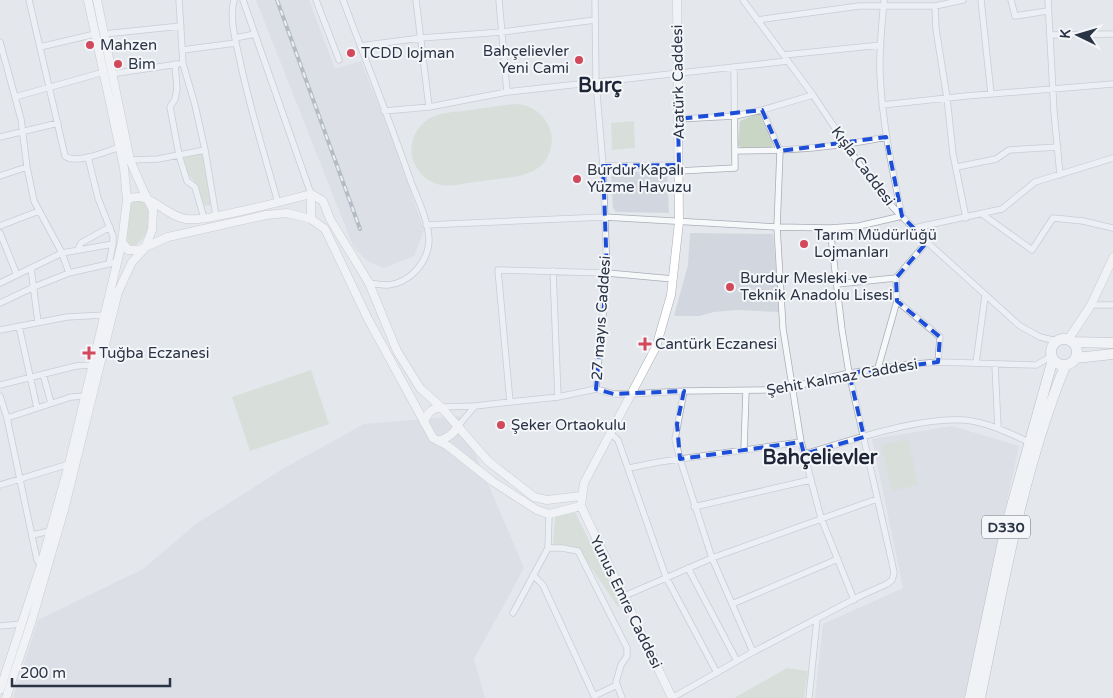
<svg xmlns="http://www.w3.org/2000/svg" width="1113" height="698" viewBox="0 0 1113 698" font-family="'Varela Round',sans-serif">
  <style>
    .built { fill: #d2d6de }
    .green { fill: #c9d6c5 }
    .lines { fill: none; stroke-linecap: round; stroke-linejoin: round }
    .minor-casing { stroke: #a9aeb7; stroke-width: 7 }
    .secondary-casing { stroke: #a9aeb7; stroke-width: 9 }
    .trunk-casing { stroke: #8b94a3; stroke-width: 11 }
    .minor { stroke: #f7f8fa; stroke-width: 5.5 }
    .secondary { stroke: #fff; stroke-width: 8 }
    .trunk { stroke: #fff; stroke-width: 10 }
    .rail-casing { stroke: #7d8696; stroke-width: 4 }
    .rail { stroke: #f4f6f9; stroke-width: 2; stroke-dasharray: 5.5; stroke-linecap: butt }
    .marked { fill: none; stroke: #1d4ed8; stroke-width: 4; stroke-dasharray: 10 6; stroke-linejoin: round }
    .poi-dot { fill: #d1495b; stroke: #f4f6f9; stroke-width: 2 }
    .labels { text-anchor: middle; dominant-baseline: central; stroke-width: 4; stroke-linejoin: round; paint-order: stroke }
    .shield { fill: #f4f6f9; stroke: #676e7b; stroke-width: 1 }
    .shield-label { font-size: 14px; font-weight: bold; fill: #2b3445 }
    .poi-label { font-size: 15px; fill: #2b3445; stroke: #f4f6f9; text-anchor: start }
    .street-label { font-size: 15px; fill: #2b3445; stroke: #f4f6f9 }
    .district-label { font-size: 20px; font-weight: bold; fill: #1d2536; stroke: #f4f6f9 }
  </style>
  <rect width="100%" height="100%" fill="#e4e7ec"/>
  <path class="built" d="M256,0H309L335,69L361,61L393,141L424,230L414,256L384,268L367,261L353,246Z
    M611,171L667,173L669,213L616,212L613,208Z
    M690,233L773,234L780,312L736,310L714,312L699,316H674L688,265Z
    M459,416L524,568L474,659L485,698H13L38,620L143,569L196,524L281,470L364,424Z
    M952,426L1019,446L964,698H815L823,624L903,588L872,439Z"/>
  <path class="green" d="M514,104C527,104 539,110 546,121C551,129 553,138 551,147C545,179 508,177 483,181C470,182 454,187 441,185C431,183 422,177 417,168C412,161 410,151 412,143C414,132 422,122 432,117C441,113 452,112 462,111C479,109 497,106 514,104Z
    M759,113L773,143L772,147L742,148L738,145L740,121Z
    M634,121L635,148L612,150L611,123Z
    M203,152L211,205L204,206L197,185L188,174L183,156Z
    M131,201H144C153,214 150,236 136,245H131L126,243Z
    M311,370L329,424L250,451L232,397Z
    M908,439L918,485L892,491L881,445Z
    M575,512L621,605L618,607L579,550L553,547L555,517Z
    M787,668L808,671L804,698H734Z"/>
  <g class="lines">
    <g class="minor-casing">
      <path id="minor" d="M29,0L65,156C76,165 107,151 120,147
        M179,0L183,64L195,105L205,150L216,216
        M234,0C229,19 236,42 240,61C250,109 265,156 278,203
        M243,0L311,194
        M316,0L339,60
        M343,0C366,61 390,121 411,182C418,200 429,222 429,241C428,262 410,283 388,285C382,285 375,284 369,283
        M416,0L429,107
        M499,0L507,92
        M595,0L596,82L603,166L607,273L596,389
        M743,0L813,95L857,161L884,198L927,242L1020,326L1040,337L1057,341
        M981,0L991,94
        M1011,0L1015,16L1047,11
        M1048,0L1054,112L1060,175
        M935,6L936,29L947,98L953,154L966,218
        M757,20L859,6H935L963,0
        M104,34L181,26
        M1050,35L1113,34
        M235,38L255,34
        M0,42L21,119L27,167L34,201L62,253L69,273
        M360,46L421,38L502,32L595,20
        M40,47L95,34
        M182,50L236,43
        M784,55L881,45
        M175,64L177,89L175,99L170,107L179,155L187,181L195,187L204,218
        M111,74L178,64
        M15,97L104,72
        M882,105L966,96L1113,84
        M762,110L780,151L777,227L783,329L801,442L821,518L854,600
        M384,111L429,107L507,92L788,61
        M678,119L735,116L762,110L813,95
        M0,137L58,123
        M735,151C787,151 834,148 886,137
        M88,157L98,198L113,236V244L109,264
        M130,160L158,159L205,150
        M603,166L679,165
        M957,167L996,159L1009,150L1058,147
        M679,171L735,168L734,67
        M0,176L27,167
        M982,214L1032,250L1053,218L1083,221L1113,228
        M426,225L604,217L777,227L830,228L859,226L902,216C892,169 882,122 880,73C879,49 882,24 884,0
        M0,226L39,211
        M914,228L1002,209L1035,182L1113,158
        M0,233L17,275
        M78,249L81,243L110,227
        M31,268L38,322
        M553,271L558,397
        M0,283L62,253L113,244
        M837,284L896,278L927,242
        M897,301L940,337L938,362
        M0,303L34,287L69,273L117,262
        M1091,305H1113
        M19,326L37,408
        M0,330L67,317L105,315
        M976,363L985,296
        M995,364L998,428
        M878,368L897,301L896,278
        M43,374L51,403
        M0,385L76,366L92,365
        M684,391L675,439L680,459L712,558L753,652
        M0,396L7,418L37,560L41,565
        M510,402L498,270L607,273L673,279
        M441,407L475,406L510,402L558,397L596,389L614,394H630L684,391L765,390L792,387L849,373L904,365L938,362L1036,365L1052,356
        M7,418L71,397L85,396
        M458,426L475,406
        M610,433L618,440L666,577L717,673
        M744,450L746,391
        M804,454C850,441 917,417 964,420C987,422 1009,433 1029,442
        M629,468L659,462L801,442
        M0,485L69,464
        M694,507L810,480
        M32,535L50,531
        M548,548H562L578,551L627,648V656L621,665L616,682L622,698
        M688,568L737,661
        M533,575L543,585L595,698
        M622,597L712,558L877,499
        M732,604L838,559
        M513,613L548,548L549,514
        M0,626L22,624
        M594,696L617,685
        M672,698L753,652L860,596L887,584L892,580L894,573L892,563L849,373L842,330L830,228
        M809,698L817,619"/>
    </g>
    <g class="secondary-casing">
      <path id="secondary" d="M127,200C148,188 164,216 186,219C200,221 215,216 228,214C256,208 284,201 311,194L323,201L330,219L369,283L397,351L420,388L441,407L488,461L534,497L547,500L581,496
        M311,219V194
        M122,242L128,250H139L168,237L266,215L287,213L311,219L325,229L368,319L433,438L448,446L492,481L537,510L549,514L581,506
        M1068,340L1091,305L1113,258
        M424,422C428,412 431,409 441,407
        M438,441C447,438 453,435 458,426
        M0,690L41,565L69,464L122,242L127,200L124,168L88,0
        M6,698L32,620L64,510L118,292L132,262L145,248L152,230L153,210L143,190L130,160L97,0
        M672,698L581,506L584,483L656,347L671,295L679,222L677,0"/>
    </g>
    <g class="trunk-casing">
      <path id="trunk" d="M1051 352a13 13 0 1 1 26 0a13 13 0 1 1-26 0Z
        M1072,342L1113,343
        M1076,358L1113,354
        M970,698L1006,527L1053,359
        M980,698C1003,586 1022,472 1065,366"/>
    </g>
    <use href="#minor" class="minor"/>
    <use href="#secondary" class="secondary"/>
    <use href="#trunk" class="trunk"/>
    <g class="rail-casing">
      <path id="rail" d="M277,0L360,229"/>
    </g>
    <use href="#rail" class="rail"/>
  </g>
  <path d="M0 0H1113V698H0ZM762,110L780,151L886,137L902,216L927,242L896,278L897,301L940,337L938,362L849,373L864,437L804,454L801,442L680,459L677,424L684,391L614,394L596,389L607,273L603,166L679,165L678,119Z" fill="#e4e7ec" fill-opacity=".55" fill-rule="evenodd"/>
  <path class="marked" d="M762,110L780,151L886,137L902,216L927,242L896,278L897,301L940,337L938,362L849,373L864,437L804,454L801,442L680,459L677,424L684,391L614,394L596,389L607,273L603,166L679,165L678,119Z"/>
  <g class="poi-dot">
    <circle cx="90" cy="45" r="5"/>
    <circle cx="351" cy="53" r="5"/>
    <circle cx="579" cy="60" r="5"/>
    <circle cx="118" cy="64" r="5"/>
    <circle cx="577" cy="179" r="5"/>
    <circle cx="804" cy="244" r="5"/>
    <circle cx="730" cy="287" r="5"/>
    <path d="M642.5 336.5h5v5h5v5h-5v5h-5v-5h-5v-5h5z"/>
    <path d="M86.5 345.5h5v5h5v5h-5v5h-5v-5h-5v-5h5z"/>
    <circle cx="501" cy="425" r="5"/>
  </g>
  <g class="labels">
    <rect class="shield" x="982" y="515.5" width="48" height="23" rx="4"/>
    <g class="shield-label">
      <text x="1006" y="527">D330</text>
    </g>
    <g class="poi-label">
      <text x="100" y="45">Mahzen</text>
      <text x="569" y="51" text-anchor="end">Bahçelievler<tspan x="569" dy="17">Yeni Cami</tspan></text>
      <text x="361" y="53">TCDD lojman</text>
      <text x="128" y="64">Bim</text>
      <text x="587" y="170">Burdur Kapalı<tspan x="587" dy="17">Yüzme Havuzu</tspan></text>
      <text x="814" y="235">Tarım Müdürlüğü<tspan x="814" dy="17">Lojmanları</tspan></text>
      <text x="740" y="278">Burdur Mesleki ve<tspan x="740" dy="17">Teknik Anadolu Lisesi</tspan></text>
      <text x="655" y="344">Cantürk Eczanesi</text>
      <text x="99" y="353">Tuğba Eczanesi</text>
      <text x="511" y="425">Şeker Ortaokulu</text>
    </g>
    <g class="street-label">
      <text transform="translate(678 82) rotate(-91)">Atatürk Caddesi</text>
      <text transform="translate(863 166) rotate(53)">Kışla Caddesi</text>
      <text transform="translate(601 318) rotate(-86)">27 mayıs Caddesi</text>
      <text transform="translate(842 377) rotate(-10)">Şehit Kalmaz Caddesi</text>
      <text transform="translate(626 602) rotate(64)">Yunus Emre Caddesi</text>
    </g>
    <g class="district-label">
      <text x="600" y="86">Burç</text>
      <text x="820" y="458">Bahçelievler</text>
    </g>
  </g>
  <g transform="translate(1078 35) rotate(275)" stroke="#f4f6f9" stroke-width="4" paint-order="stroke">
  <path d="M0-4L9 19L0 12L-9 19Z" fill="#2b3445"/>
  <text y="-8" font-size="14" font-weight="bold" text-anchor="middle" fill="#2b3445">K</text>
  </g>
  <path d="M12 678v8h158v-8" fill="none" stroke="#2b3445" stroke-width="2.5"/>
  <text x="20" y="678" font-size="15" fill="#2b3445" stroke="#f4f6f9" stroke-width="4" paint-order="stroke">200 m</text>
</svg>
